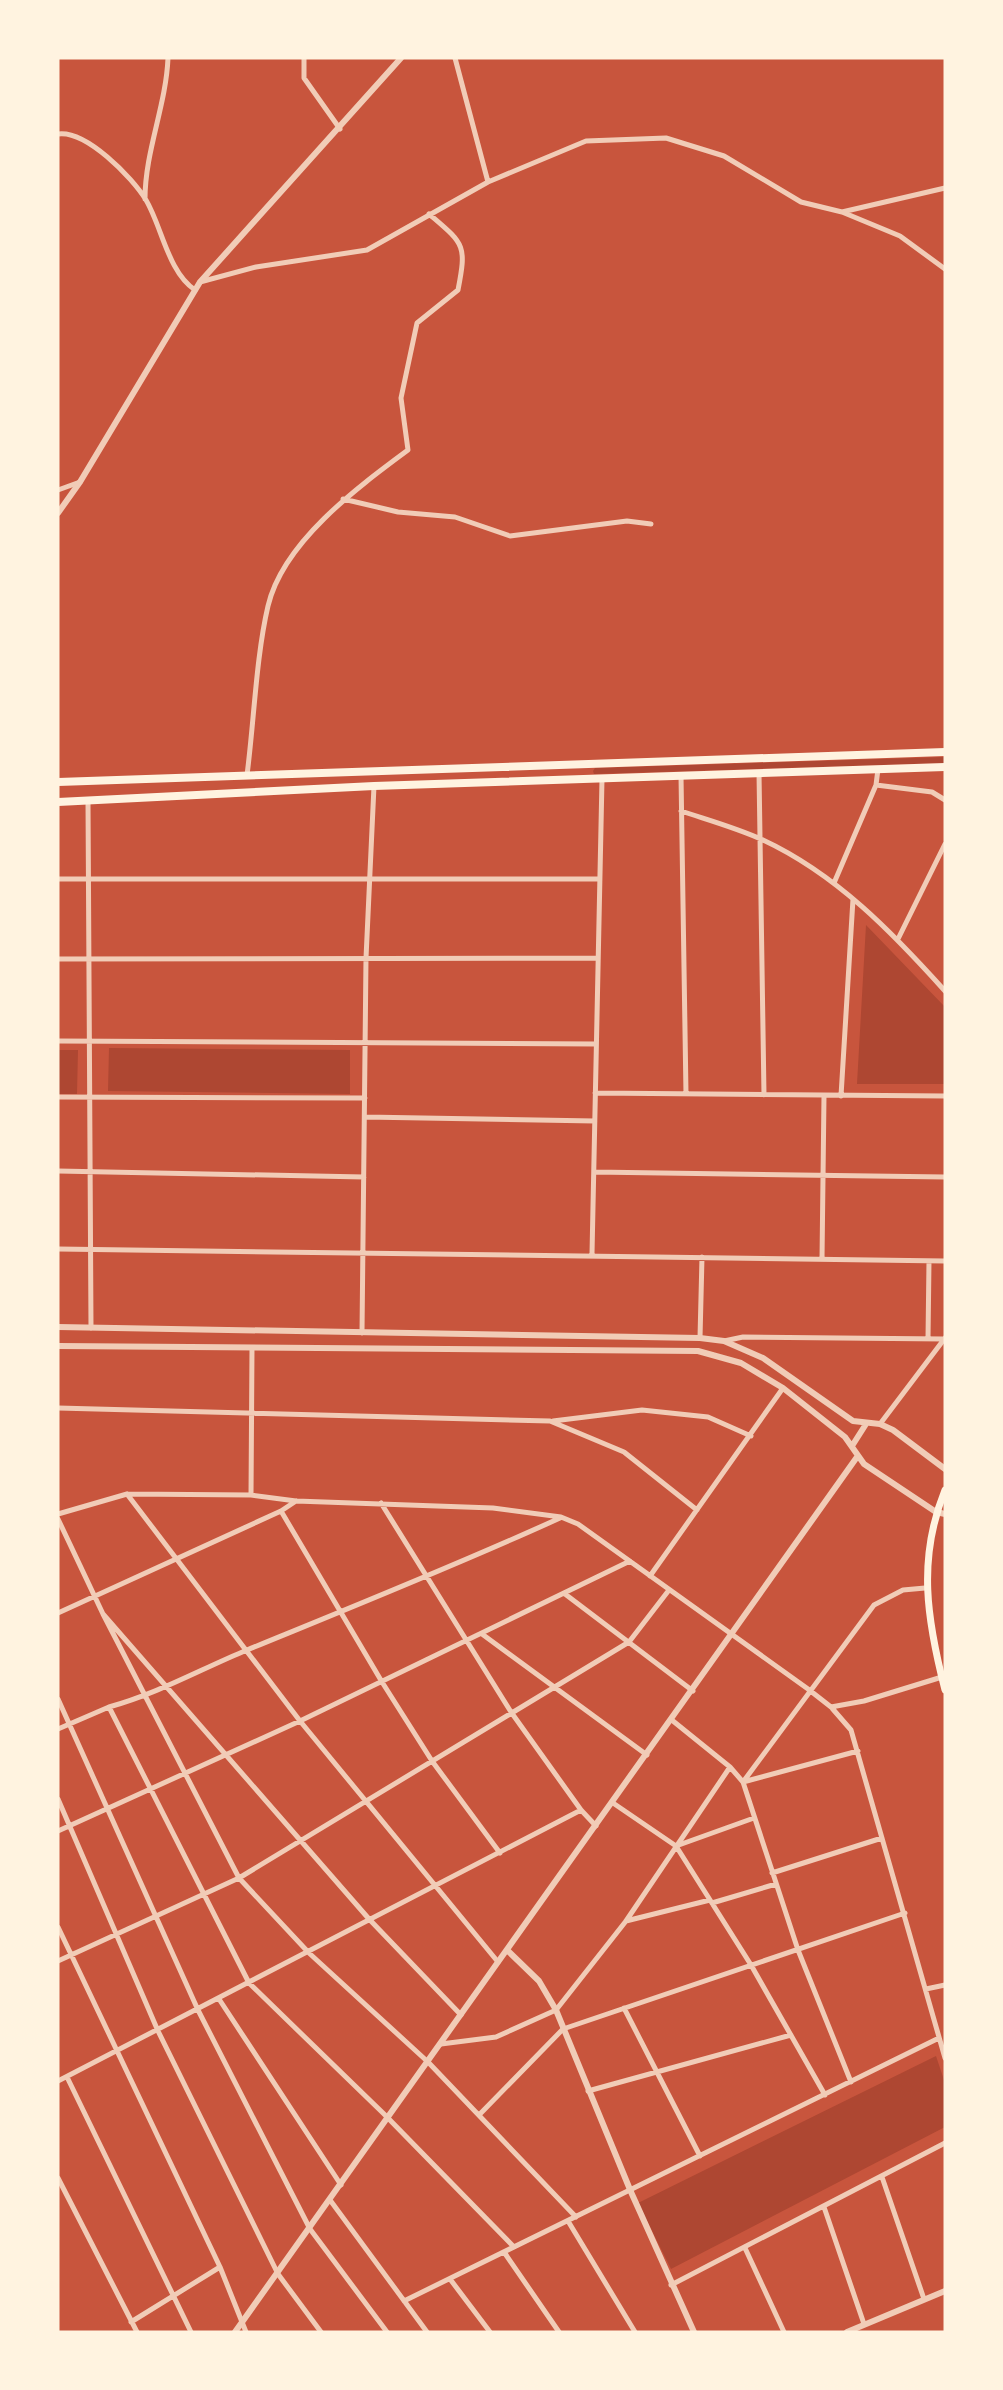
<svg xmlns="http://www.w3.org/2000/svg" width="1003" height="2390" viewBox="0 0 1003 2390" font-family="Cabin,sans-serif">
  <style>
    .green { fill: #ae4732 }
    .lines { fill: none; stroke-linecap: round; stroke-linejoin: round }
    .minor { stroke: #f1ccb7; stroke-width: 5 }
    .tertiary { stroke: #f1ccb7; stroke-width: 6 }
    .secondary { stroke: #fff3e0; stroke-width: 7 }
    .trunk { stroke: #fff3e0; stroke-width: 8 }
  </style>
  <rect width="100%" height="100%" fill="#c8553d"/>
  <path class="green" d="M945,757V763L594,774L593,771L595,768Z
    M866,925L945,1007V1084H857Z
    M109,1048L350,1050V1094L108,1091Z
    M58,1050H78L77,1094H58Z
    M936,2056L945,2083V2127L671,2269L638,2203Z"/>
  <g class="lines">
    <path class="minor" d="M304,58V78L340,129
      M455,58L488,182
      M58,134C86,130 132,177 146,200C162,227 168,272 195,290
      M145,199C145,151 166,106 168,58
      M842,212L900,236L945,269
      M200,282L256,267L367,250L488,182L586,141L666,138L724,156L801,202L842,212L945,188
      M58,490L80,482
      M343,499L398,512L455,517L510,536L627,521L651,524
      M878,769L876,785L932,792L945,800
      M759,773L764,1095
      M247,775C254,722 256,657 268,606C283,542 358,487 408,450L401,398L417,323L458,290C467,244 464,244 429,214
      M681,776L686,1094
      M88,801L91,1328
      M681,811C708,820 737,828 763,840C836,874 892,932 945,991
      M58,879H599
      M834,883L876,785
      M898,939L945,844
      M58,959L598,958
      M58,1041L596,1044
      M595,1093L945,1096
      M841,1096L853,899
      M58,1097L365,1098
      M365,1117L595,1121
      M58,1171L364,1177
      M594,1172L945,1177
      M58,1249L945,1261
      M592,1254L602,779
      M822,1259L824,1096
      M362,1333L366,958L374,786
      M700,1338L702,1257
      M928,1339L929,1261
      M724,1341L743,1337L944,1339
      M58,1408L550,1421L624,1452L697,1510
      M553,1421L642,1410L708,1417L751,1436
      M880,1424L945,1338
      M127,1494L300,1721L498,1962
      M251,1495L252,1348
      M381,1503L511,1712L581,1810L596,1826
      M281,1511L382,1682L432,1761L500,1853
      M58,1514L127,1494L251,1495L296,1501L493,1508L561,1517L578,1524L808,1689L831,1707L851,1730L945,2058
      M58,1519L103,1614L369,1919L461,2015
      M650,1576L783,1388
      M565,1594L693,1691
      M58,1613L281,1511L296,1501
      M103,1614L239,1878L309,1953L428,2062L576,2217
      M482,1634L647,1755
      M58,1699L198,2010L310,2229L387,2332
      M831,1707L864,1701L942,1677
      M673,1721L730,1767L743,1782L798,1950L851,2082
      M58,1729L109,1707
      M858,1751L743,1782L874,1605L903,1590L925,1588
      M58,1799L158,2031L278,2274L321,2332
      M613,1803L676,1846L751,1965L825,2095
      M58,1831L300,1721L630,1561
      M676,1846L754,1818
      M772,1873L882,1838
      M712,1903L776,1884
      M626,1921L710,1900
      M58,1927L220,2267L246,2332
      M58,1961L239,1878L629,1642L669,1590
      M926,1989L945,1985
      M219,1999L341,2185
      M624,2008L700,2156
      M441,2044L496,2037L556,2010L626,1921L730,1767
      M67,2077L191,2332
      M58,2081L581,1810
      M588,2091L791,2035
      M479,2115L563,2029L905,1913
      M882,2177L924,2299
      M58,2178L137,2332
      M330,2200L427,2332
      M824,2207L864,2324
      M568,2221L635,2332
      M514,2247L384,2114L249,1983L109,1707C157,1694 201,1669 247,1650C352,1607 457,1565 560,1518
      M745,2248L784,2332
      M504,2252L559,2332
      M450,2279L490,2332
      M671,2285L945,2143
      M404,2301L939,2038
      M131,2322L220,2267"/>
    <path class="tertiary" d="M58,513L80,482L200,282L401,58
      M58,1327L700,1338L724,1341L763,1358L853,1421L880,1424L893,1430L945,1469
      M58,1346L698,1351L741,1363L783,1388L845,1437L864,1464L936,1512L945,1514
      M852,1446L866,1424
      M507,1950L539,1981L556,2010L631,2192L694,2332
      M235,2332L857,1457
      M847,2332L945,2291"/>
    <path class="secondary" d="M945,1490C917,1559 927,1620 945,1690"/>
    <path class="trunk" d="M58,782L945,752
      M58,802L374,786L945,767"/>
  </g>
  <rect width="1003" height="2390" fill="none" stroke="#fff3e0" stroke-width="119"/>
</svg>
